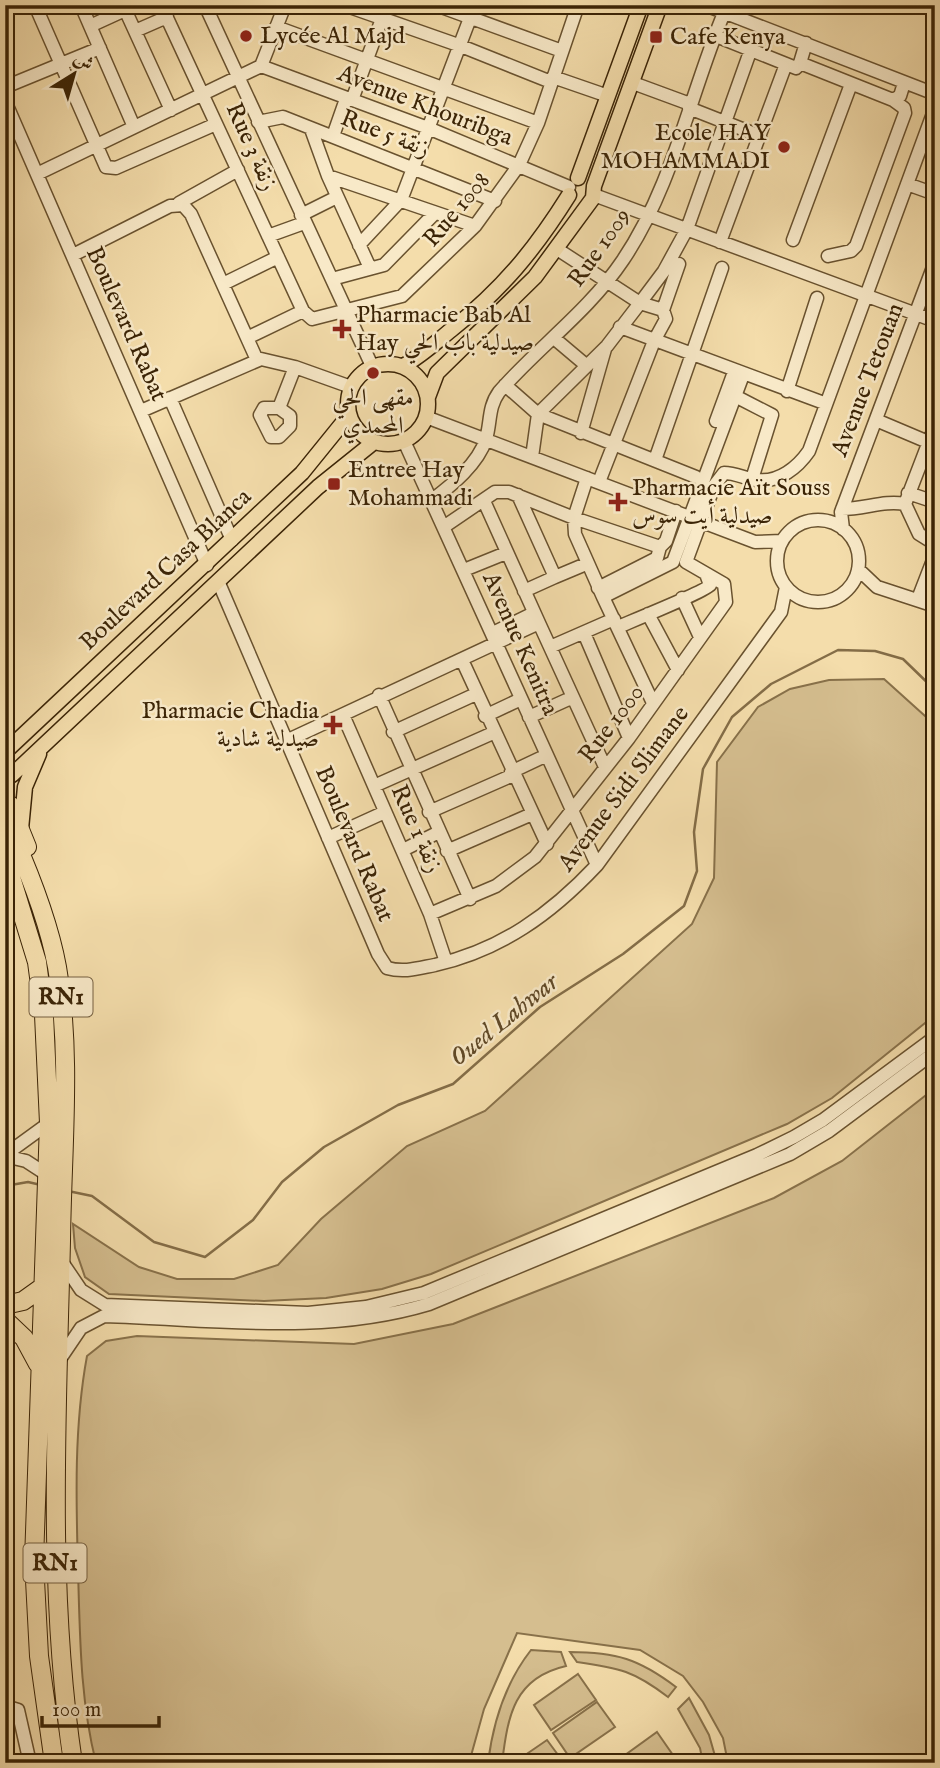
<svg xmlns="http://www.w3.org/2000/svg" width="940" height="1768" viewBox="0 0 940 1768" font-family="'IM FELL English',Amiri,serif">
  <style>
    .green { fill: #d5be8f; stroke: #88714a; stroke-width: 2 }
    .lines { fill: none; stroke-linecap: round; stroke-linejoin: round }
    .stream { stroke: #846d47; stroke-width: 2.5 }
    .highway-tunnel { stroke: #cfb88a; stroke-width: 18; stroke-dasharray: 18 9; stroke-linecap: butt }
    .minor-casing { stroke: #69522f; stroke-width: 15 }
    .major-casing { stroke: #3b2406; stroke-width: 17 }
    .highway-casing { stroke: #3b2406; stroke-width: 20 }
    .minor { stroke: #f8e9c8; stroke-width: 12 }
    .major { stroke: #f4ddab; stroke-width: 14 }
    .highway { stroke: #f4ddab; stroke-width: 18 }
    .poi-dot { fill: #8f2418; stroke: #f8e9c8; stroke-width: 2.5 }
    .labels { text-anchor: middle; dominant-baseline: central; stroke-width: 5; stroke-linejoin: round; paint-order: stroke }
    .shield { fill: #f8e9c8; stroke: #745f40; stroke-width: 2 }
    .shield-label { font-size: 23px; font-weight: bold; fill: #3b2406 }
    .poi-label { font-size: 24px; fill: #3b2406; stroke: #f8e9c8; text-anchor: start }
    .street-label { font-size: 24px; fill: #3b2406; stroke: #f8e9c8 }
    .water-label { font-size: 26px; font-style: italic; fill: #604927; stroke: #f8e9c8 }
  </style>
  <rect width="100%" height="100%" fill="#f4ddab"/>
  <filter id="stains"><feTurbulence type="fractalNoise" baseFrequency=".00286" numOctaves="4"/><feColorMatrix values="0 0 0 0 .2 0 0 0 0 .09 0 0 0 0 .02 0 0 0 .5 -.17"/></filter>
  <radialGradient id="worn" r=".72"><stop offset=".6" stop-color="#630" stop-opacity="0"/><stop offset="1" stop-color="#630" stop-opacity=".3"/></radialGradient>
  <path class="green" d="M884,679L935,725V1015L832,1098L787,1124L431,1274L382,1289L326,1298L264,1301L109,1294L85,1277L75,1248L73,1224L139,1267L177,1279H234L278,1265L321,1219L407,1146L485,1111L692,924L714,878L717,762L758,707L790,689L829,680Z
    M935,1088V1763H728L723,1738L703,1702L683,1676L640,1650L517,1633L484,1709L469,1763H96C80,1699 80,1636 78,1570C76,1499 74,1426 87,1356L106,1341L137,1336L354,1344L453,1324L774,1198L842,1161Z
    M531,1650L561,1652L566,1666C514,1678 508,1715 502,1763H488C493,1722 506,1682 531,1650Z
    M570,1652C616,1652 639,1659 676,1687L668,1697C634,1671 620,1668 577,1662Z
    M578,1674L596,1700L551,1730L534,1705Z
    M689,1698L709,1735L717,1763H703L700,1748L678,1709Z
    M597,1702L615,1727L570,1758L553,1733Z
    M657,1732L675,1758L668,1763H614Z
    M547,1740L564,1763H515V1762Z"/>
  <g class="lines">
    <path class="stream" d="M5,1186L28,1182L41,1185
      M68,1191L92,1196L154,1242L205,1257L253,1220L282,1182L324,1147L398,1105L453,1084L540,1007L623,954L684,906L697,871L694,832L703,769L732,717L771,684L838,650L875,651L903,659L935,690"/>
    <path class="highway-tunnel" d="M5,819L13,836"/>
    <g class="minor-casing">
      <path id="minor" d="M35,5L106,167L116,168L216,124
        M81,5L134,127
        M123,5L171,110
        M161,5L303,311L312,319L402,296L475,226L519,165L538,123L578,5
        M205,5L372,366
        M344,5L461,46L551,82
        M436,5L562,51
        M705,5L935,94
        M934,5L935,6
        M90,26L125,10
        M276,27L538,123
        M135,31L167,17
        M716,36L786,64
        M806,43L800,63L893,100L900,96L904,83
        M261,66L285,5
        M553,77L608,96
        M633,83L690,104
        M5,87L100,48
        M352,100L387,5
        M5,101L207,565
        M689,108L760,136
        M258,122L283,117L495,201
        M311,129L328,176L370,268
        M333,136L346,99
        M37,174L261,66L428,128L569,187
        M328,176L475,226
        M907,184L935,194
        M594,195L935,321
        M179,203L238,170
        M301,215L337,197
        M268,236L304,223
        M793,240L851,84
        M720,242L786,64L796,68L800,63
        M359,245L401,200L475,5
        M557,249L640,303L664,271L687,229L751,49
        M73,255L170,206L183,205L191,214L257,360
        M828,256L851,251L856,246L905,113L904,108L893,100
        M332,279L384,265L435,213
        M223,284L278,257
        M620,327L824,403
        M247,338L303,311
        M555,339L587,366
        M505,385L538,414L696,477
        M787,391L817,298
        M735,396L772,415L752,479
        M170,398L232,540
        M264,408H279L290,416V426L279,437H271L260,415Z
        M279,408L295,367
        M141,411L261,359L295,367L351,387
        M426,417L755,542L782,541
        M876,420L928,442
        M716,421L734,372
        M935,426L905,504L919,534L935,544
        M581,433L605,349
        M404,441L597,865
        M532,457L538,414L607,346L640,303L663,310L679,264
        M655,460L722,268
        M587,478L574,518L575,534L603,597
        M599,482L654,341L666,319L663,310
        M908,493L935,502
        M518,495L555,577L586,564
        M432,500C452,485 478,464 486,439C491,422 488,407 499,392C539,346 588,312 623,260C673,186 690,94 724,13
        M484,501L539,623
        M842,509C865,509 884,500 905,504
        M777 561a41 41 0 1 1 82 0a41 41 0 1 1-82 0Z
        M445,526L495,492H509L574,518L660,547L666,541L676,511
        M843,529L841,512L935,262
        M858,569L877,587L935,606
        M464,570L506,553
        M218,581L378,954L387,968C404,973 419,968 435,965C501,950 551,914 597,865L781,612L786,587
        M598,588L657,558L660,547
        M524,591L555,577
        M682,598L700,637
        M918,599L935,555
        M648,614L678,670
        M618,627C632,621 706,591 710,585L706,574
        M493,633L534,613
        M584,633L629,738
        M550,647L614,619
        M462,660L547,844
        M379,695L470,899
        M653,703L603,597L673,562L743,375
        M343,715L430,914L446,962
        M485,716L521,699
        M529,717L571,698
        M393,732L476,694
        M286,741L539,623L605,767
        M511,772L547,755
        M374,786L493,733
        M429,812L513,775
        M328,838L385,812
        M403,850L439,832
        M447,851L532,814
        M430,914L496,886L535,857L629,738L726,602L724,584L686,562L714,486L724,473C736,473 746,479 757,480C779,483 798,467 809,451L935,108
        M5,1155L49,1123
        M5,1156L26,1161L46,1174
        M62,1262L81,1290L105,1305L308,1313L366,1307L424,1293L757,1155L794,1137L823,1120L935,1037
        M60,1359L81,1328L104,1316C214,1319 322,1336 429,1304L790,1154L829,1131L935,1052
        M5,1706L18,1710L30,1763"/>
    </g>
    <g class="major-casing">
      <path id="major" d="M578,178L641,5
        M348 404a40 40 0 1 1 80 0a40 40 0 1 1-80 0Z
        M403,366C420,357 435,343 451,330C502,289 534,251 569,195
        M428,397L437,373L535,277L593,198L594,186L660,5
        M5,752L302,473L349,415
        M12,775L318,487L374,442
        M21,829L25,787L39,754"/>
    </g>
    <g class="highway-casing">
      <path id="highway" d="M10,805L27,847
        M13,836C31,877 49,923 57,967C72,1057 62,1149 61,1241C57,1415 47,1589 73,1763
        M5,858L37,962L44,1015L49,1123L34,1561L39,1656L54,1763
        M5,1305L23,1301L44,1286
        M5,1320L24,1338L38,1364"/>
    </g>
    <use href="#minor" class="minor"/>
    <use href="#major" class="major"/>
    <use href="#highway" class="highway"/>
  </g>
  <g class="poi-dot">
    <circle cx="246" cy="36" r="7"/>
    <rect x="649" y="30" width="14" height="14" rx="3.5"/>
    <circle cx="784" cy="147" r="7"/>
    <path d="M338.5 318.5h7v7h7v7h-7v7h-7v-7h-7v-7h7z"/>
    <circle cx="373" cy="373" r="7"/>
    <rect x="327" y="477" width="14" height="14" rx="3.5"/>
    <path d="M614.5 491.5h7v7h7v7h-7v7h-7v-7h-7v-7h7z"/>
    <path d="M329.5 714.5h7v7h7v7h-7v7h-7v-7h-7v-7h7z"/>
  </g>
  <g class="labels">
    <g class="shield">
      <rect x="29.5" y="977.5" width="63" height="39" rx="5"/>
      <rect x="23.5" y="1543.5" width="63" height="39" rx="5"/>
    </g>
    <g class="shield-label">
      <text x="61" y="997">RN1</text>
      <text x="55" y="1563">RN1</text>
    </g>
    <g class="poi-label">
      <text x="260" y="36">Lycée Al Majd</text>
      <text x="670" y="37">Cafe Kenya</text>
      <text x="770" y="133" text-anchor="end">Ecole HAY<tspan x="770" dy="28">MOHAMMADI</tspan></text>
      <text x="356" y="315">Pharmacie Bab Al<tspan x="356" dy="28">Hay صيدلية باب الحي</tspan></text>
      <text x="373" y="398" text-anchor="middle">مقهى الحي<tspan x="373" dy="28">المحمدي</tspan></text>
      <text x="348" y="470">Entree Hay<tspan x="348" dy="28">Mohammadi</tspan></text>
      <text x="632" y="488">Pharmacie Aït Souss<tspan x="632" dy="28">صيدلية أيت سوس</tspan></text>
      <text x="319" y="711" text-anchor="end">Pharmacie Chadia<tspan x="319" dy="28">صيدلية شادية</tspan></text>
    </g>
    <g class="street-label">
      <text transform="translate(425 106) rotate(21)">Avenue Khouribga</text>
      <text transform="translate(385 134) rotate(21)">Rue 5 زنقة</text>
      <text transform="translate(251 147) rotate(66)">Rue 3 زنقة</text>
      <text transform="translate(457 210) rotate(-50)">Rue 1008</text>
      <text transform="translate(600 248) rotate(-55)">Rue 1009</text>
      <text transform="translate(126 324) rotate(66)">Boulevard Rabat</text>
      <text transform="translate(868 380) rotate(-69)">Avenue Tetouan</text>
      <text transform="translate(166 570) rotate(-43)">Boulevard Casa Blanca</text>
      <text transform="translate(520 644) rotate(66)">Avenue Kenitra</text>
      <text transform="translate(612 724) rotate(-53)">Rue 1000</text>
      <text transform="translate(624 789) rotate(-53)">Avenue Sidi Slimane</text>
      <text transform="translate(416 829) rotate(66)">Rue 1 زنقة</text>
      <text transform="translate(354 844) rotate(67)">Boulevard Rabat</text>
    </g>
    <g class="water-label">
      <text transform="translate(504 1020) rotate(-39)">Oued Lahwar</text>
    </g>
  </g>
  <rect width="940" height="1768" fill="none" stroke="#f4ddab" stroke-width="28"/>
  <rect x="7" y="7" width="926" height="1754" fill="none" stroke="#3b2406" stroke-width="3.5"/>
  <rect x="14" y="14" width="912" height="1740" fill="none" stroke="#3b2406" stroke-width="2"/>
  <g transform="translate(74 74) rotate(37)" stroke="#f8e9c8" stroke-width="5" paint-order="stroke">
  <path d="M0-5L12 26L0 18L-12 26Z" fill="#3b2406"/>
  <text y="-10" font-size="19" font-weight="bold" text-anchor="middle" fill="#3b2406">ش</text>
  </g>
  <path d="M42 1716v10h117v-10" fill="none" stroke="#3b2406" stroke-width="3.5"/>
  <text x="52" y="1716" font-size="21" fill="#3b2406" stroke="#f8e9c8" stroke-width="5" paint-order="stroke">100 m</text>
  <rect width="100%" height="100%" filter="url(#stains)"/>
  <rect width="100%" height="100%" fill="url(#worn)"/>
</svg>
